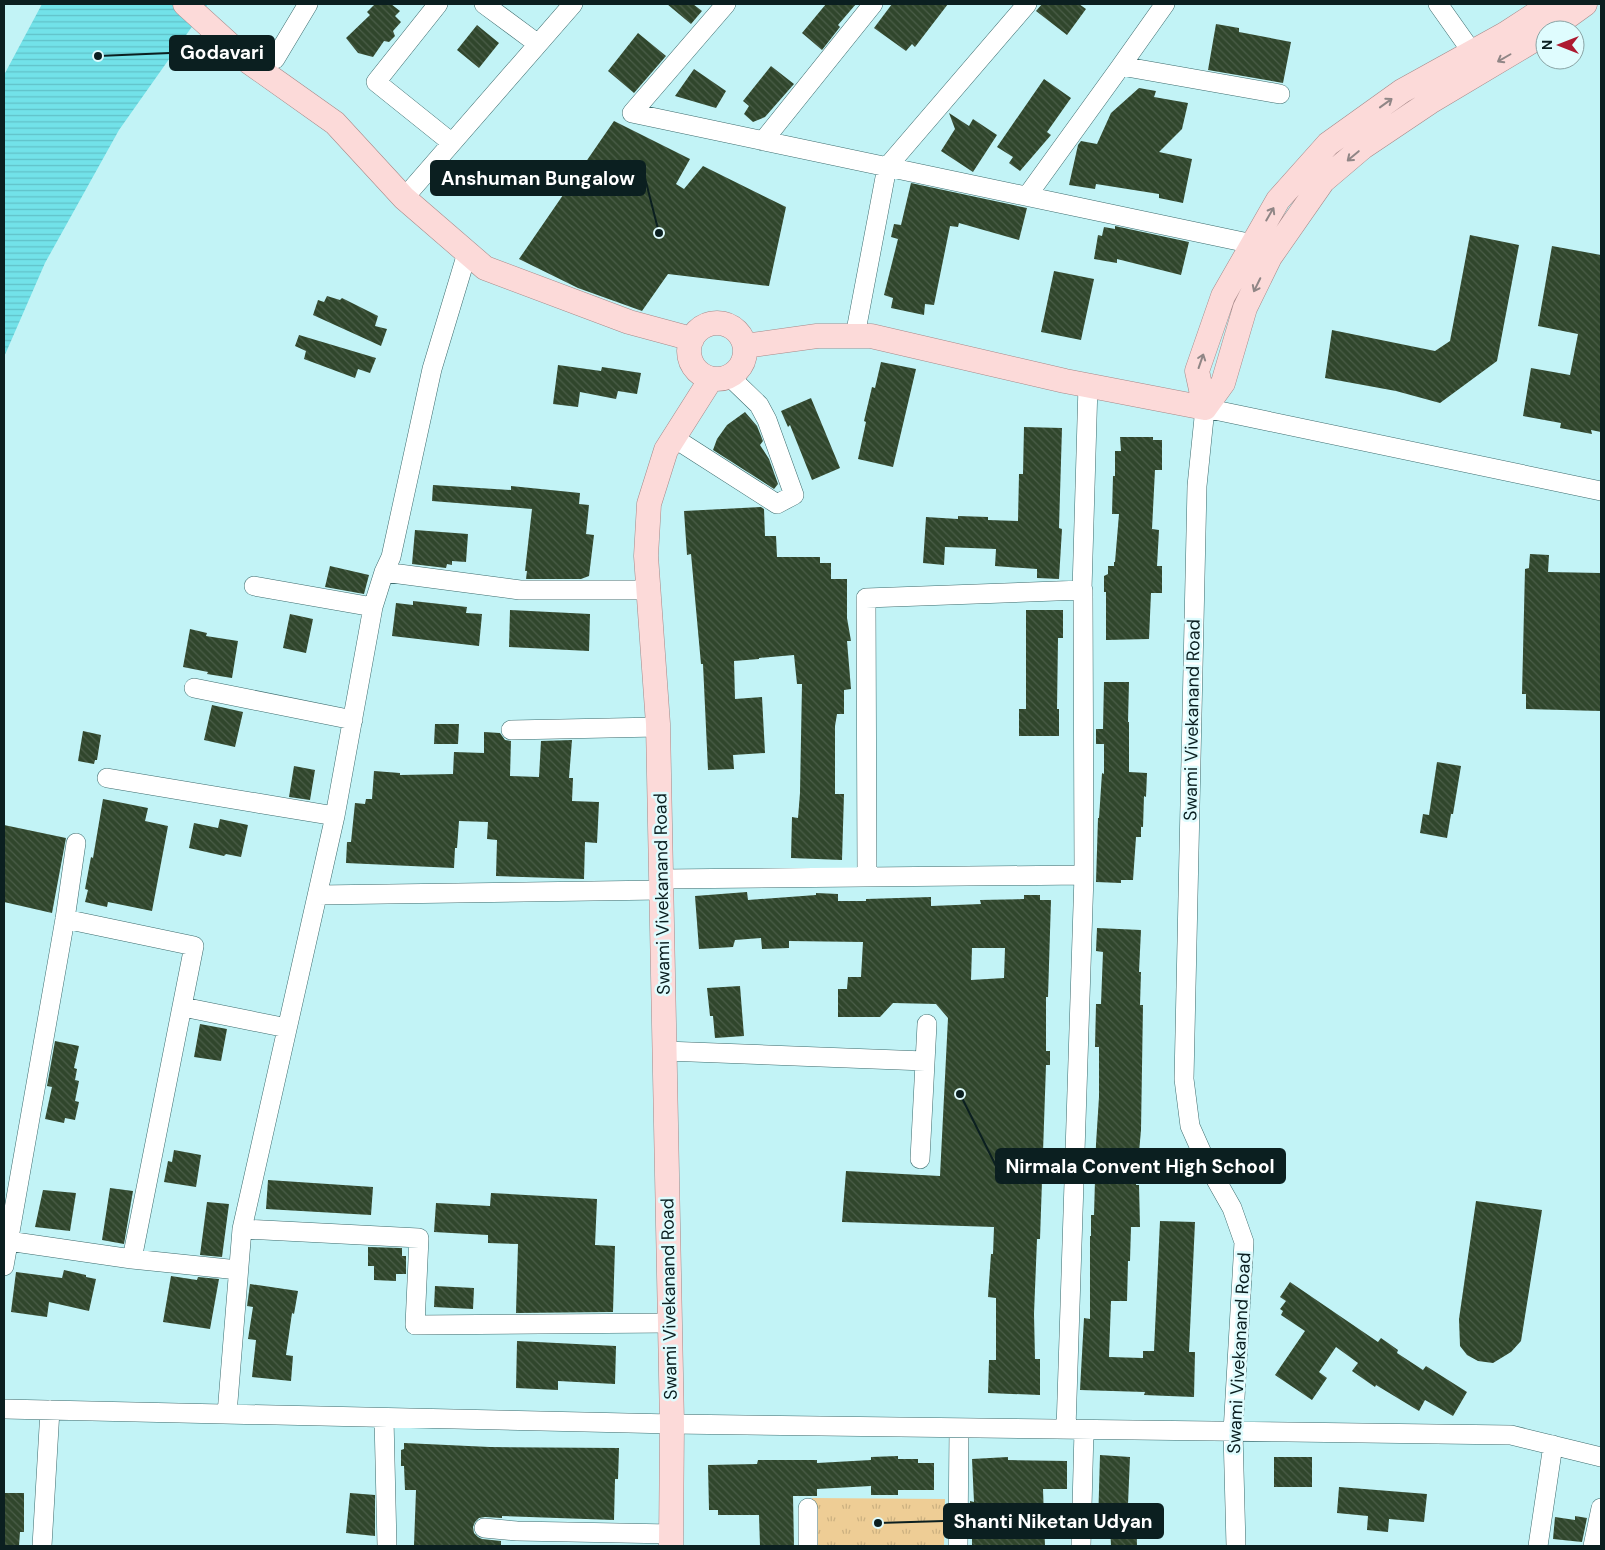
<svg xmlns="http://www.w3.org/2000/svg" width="1605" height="1550" viewBox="0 0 1605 1550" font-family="'DM Sans',sans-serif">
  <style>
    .park { fill: url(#park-tufts) }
    .water { fill: url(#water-rules) }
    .building { fill: url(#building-back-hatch); fill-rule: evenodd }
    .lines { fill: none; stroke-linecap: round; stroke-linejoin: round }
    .minor-casing { stroke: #3d6b6d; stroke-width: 20 }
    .major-casing { stroke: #a68888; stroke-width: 25 }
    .minor { stroke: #fff; stroke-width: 19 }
    .major { stroke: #fcdad9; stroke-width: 24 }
    .oneway { stroke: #908686 }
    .labels { text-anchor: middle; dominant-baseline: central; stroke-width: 5; stroke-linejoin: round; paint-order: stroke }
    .street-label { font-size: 18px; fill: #0b1f20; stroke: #dffcfe }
    .leader { fill: none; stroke: #0b1f20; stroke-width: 2 }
    .callout-dot { fill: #0b1f20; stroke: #dffcfe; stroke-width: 2 }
    .callout { fill: #0b1f20; stroke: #0b1f20; stroke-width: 2 }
    .callout-label { font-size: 19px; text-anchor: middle; font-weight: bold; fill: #fff }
  </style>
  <defs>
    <pattern id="park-tufts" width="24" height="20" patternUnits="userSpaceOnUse" patternTransform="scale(1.25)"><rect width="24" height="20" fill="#eecd95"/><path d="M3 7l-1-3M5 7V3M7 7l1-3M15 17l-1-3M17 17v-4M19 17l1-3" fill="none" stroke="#cbb080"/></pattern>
    <pattern id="water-rules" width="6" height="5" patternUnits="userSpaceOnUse" patternTransform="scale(1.25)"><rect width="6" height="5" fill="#72e2e9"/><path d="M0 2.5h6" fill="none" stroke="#61c1c8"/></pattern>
    <pattern id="building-back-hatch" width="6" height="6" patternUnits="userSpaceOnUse" patternTransform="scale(1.25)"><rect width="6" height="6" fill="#30462c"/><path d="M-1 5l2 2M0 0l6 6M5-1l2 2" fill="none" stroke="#4b5e49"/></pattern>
  </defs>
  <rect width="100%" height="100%" fill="#c2f3f6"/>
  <path class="park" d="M812,1498L945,1499L944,1546H811Z"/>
  <path class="water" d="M42,4H208L119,130L45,263L4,357V75Z"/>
  <path class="building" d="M375,4H391L400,11L395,16L401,22L393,31L395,36L389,42L384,41L373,57L358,53L346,38L370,15L367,12Z
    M667,4H693L702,11L691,24Z
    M826,4H856L838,25L840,27L822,50L802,33Z
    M892,4H948L915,47L912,44L906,51L874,28Z
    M1042,4H1079L1086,9L1067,35L1036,11Z
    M1216,24L1239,28V32L1291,42L1283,83L1208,70Z
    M477,25L499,43L479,68L457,50Z
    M638,33L666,56L634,93L608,71Z
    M771,66L794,84L765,117L753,122L744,114L749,106L743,101Z
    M694,69L726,91L716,108L675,96Z
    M1044,79L1071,98L1047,132L1051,135L1020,171L1009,163L1013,157L997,147Z
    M1139,88L1156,91L1154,97L1188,103L1182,129L1159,152L1192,159L1183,203L1159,198V194L1096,184L1095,189L1069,185L1078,145L1081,141L1097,144L1111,113Z
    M949,113L969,126L973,119L997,135L973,172L941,151L955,129Z
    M614,121L690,159L676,184L684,189L703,166L786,207L769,286L668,274L642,311L578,288L519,259Z
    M911,183L1027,208L1019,240L959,223L958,227L950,226L934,305L925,304L924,315L891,308L893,298L884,295L898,239L891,237L894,224L901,225Z
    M1115,226L1189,242L1181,275L1117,259V263L1094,259L1098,235L1102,236L1104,227L1115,229Z
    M1470,235L1519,245L1497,361L1440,403L1396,391L1325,378L1332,330L1435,351L1450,341Z
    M1552,246L1601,255V432L1591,430L1592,434L1560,428L1561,423L1523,416L1531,368L1570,375L1578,334L1538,326Z
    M1054,271L1094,279L1081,340L1041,332Z
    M327,296L340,300L342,298L378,316L375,326L387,329L381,346L313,315L318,300L324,302Z
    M299,335L376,358L370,373L358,369L355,378L304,359L306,351L295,346Z
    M881,362L916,369L893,467L858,459L866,422L864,421L872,387L875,388Z
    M558,365L601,371L602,367L641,373L637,394L618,391L616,399L580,392L578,407L553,404Z
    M811,398L840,468L812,480L790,425L788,427L781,411Z
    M745,412L757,426L763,441L760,445L769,459L778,484L774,489L713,450L717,439L727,425Z
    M1024,427L1062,428L1059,528L1062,529L1059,579L1037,578V569L995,566L996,549L945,547L944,565L923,563L926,517L958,519V516L988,517V520L1018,521L1019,474H1023Z
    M1120,437H1153V440H1162V470H1155L1152,529L1159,530L1157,566H1162V593H1151L1149,639L1106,640V592H1104V576L1108,574V566H1114V562H1115L1119,514H1112L1113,476H1115V451H1121Z
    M433,485L511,490V486L580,493L579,504L589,505L586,534L594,535L589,576L581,579H526L527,571H525L532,509L432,501Z
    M761,507L764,509L765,536H776L777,557H820V563H831V579H847V618L851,641H847L851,689L844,690V714H837L835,726V794H844L842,860L791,858L792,817L798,818L800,793L802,684H797L794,655L759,658V659L734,661L735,699L762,697L765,753L733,755L734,769L708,770L703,664H701L691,554L687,555L684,511Z
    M415,530L468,534L466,562L452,561V565L447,564L446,568L412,564Z
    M1530,554L1549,555L1548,572L1601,573V711L1526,709V694H1522L1525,569L1529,568Z
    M330,566L369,575L364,594L325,587Z
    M413,601L467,607L466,613L482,614L479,646L392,636L396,603L413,605Z
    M510,610L590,614L589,651L509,647Z
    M1026,610H1063V638H1058L1057,709H1059V736H1019V709H1026Z
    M290,614L313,619L306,653L283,648Z
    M190,629L207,633L206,636L238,641L232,678L207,674L208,672L183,667Z
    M1104,682H1129L1128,722H1129V772L1147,773L1146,797L1144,796L1143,827H1141V837H1136L1133,880H1121V883L1096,882L1098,818H1099L1102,773L1104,774V744H1096V729H1103Z
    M212,705L243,712L235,747L204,740Z
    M435,724H459L458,744H434Z
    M83,731L101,735L97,760H95L94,764L78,761Z
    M484,732L500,733L505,740L511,741L510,776L539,777L541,741L572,740L569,778H573L572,801L599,802L597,843L585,842L584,879L496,876L497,840L487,839L488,822L459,821L457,848H455L454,868L346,863L347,842H351L355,803L365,804L366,799H372L374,771L400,773V775L453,774L454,752L484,753Z
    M1437,762L1461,766L1453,814H1451L1447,838L1420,833L1423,814L1429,815Z
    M294,766L315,770L310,800L289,797Z
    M103,799L148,808L145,821L168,826L152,911L108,902L107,907L85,902L88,890L85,889L91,857L93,858Z
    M220,819L248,825L241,857L226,854L224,856L189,848L194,823L218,828Z
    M4,825L66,838L52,913L4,902Z
    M747,892L748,900L816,895V893L838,894V901H866V899L931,897V906L981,904L980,900L1024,899V895H1040V900H1051L1048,997H1046V1051H1050V1065H1046L1040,1239H1037L1034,1314L1035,1359H1040V1395L988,1393L989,1360H996V1298L988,1297L991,1254H993L994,1227L842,1222L846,1171L940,1176L948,1018L936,1004L893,1003L880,1017H838V989H847L848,977H861L863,942L789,941V948L762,949L761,938L735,940L733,947L699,949L695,896ZM972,948H1005L1004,978L971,980Z
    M1097,928L1141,930L1139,972H1141L1140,1005H1143L1141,1130L1136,1185H1139L1140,1227H1131L1130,1261H1128L1127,1301H1111L1109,1357L1143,1358V1351H1154L1160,1221L1195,1222L1189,1352H1195L1194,1397L1144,1395L1145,1392L1080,1390L1084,1318L1090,1319V1236H1091V1215H1094L1096,1144L1099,1097V1047H1095L1096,1004H1101L1103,952L1096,951Z
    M740,986L744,1036L715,1038L713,1016H710L707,988Z
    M200,1024L227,1029L221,1061L194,1057Z
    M55,1041L79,1046L74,1068L77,1069L75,1080L79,1081L75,1101L79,1102L75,1120L65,1118L64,1123L45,1119L52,1087L47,1086Z
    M174,1150L201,1155L196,1187L164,1182L168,1161L172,1162Z
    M268,1180L373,1187L371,1215L266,1209Z
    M110,1188L133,1191L124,1244L102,1240Z
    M43,1190L76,1193L70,1231L35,1227Z
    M491,1193L597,1199L595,1245L615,1246L613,1312L516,1313L518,1244L488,1243V1235L434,1232L436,1203L490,1206Z
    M1476,1201L1542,1210L1521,1341L1511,1352L1493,1363L1478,1361L1467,1355L1460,1346L1459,1319Z
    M207,1202L229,1204L222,1257L200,1255Z
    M368,1247L402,1248V1256H406V1274H396V1281L374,1280V1266H368Z
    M64,1270L86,1275V1277L96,1279L89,1311L49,1302L47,1317L11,1312L16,1272L62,1278Z
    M171,1276L197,1280L198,1277L219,1279L210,1329L163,1322Z
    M1290,1282L1378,1342L1381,1338L1398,1350L1397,1353L1423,1370L1426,1366L1467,1392L1453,1416L1425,1400L1419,1411L1376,1385L1375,1387L1352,1371L1358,1363L1336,1347L1319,1372L1327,1378L1312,1400L1275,1375L1305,1331L1281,1315L1283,1311L1280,1309L1286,1301L1280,1297Z
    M250,1284L298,1291L294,1314L292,1313L286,1355L293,1356L291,1381L252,1377L256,1340L248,1339L253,1307L247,1306Z
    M435,1286L474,1288L473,1309L434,1307Z
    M517,1341L616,1346L615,1384L558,1381V1390L516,1388Z
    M404,1443L490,1447L619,1448L618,1479H615L614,1520L502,1516V1518L485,1517L479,1518L475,1522L473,1527L474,1533L478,1537L482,1539L501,1541V1546L414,1545L416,1490H405L404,1466H401V1450L404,1449Z
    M1100,1455L1130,1457L1128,1504H1136L1137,1546H1111L1110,1525H1098Z
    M898,1456V1459H918V1463H934V1490H898V1495H871V1486L817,1489V1496H793L794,1546H760L759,1515H718V1510H709L708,1465L757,1464L758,1460H817V1463L871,1460V1457Z
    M1008,1457V1460L1067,1461V1489H1043L1045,1546H972V1529H969L970,1501L974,1502L972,1459Z
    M1274,1457H1312V1487H1274Z
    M1339,1487L1427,1494L1424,1522L1389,1519L1388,1532L1367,1530L1368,1516L1337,1513Z
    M4,1493H24V1532H20L19,1546H4Z
    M350,1493L375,1495V1536L346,1533Z
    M1575,1516L1587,1518L1582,1542L1553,1539L1555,1517L1575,1520Z"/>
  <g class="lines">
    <g class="minor-casing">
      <path id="minor" d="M438,4L376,82L452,143
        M484,4L538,44
        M726,4L632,113L1253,244L1263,252
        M1438,4L1472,52
        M275,59L308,4
        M1121,66L1165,4
        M763,141L873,4
        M1027,196L1121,66L1280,94
        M404,198L573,4
        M855,336L887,167L1027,4
        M674,438L777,504L794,495L767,420L759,405L730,377
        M384,572L520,590H649
        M254,586L373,607
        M1082,590L1088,385
        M194,688L353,720
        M511,730L658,727
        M107,778L335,816
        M867,877L866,598L1083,590L1084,875
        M661,879L1084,875L1066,1429
        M318,895L661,890
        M65,919L194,946L132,1259
        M183,1007L287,1028
        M665,1051L925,1061
        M920,1159L927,1024
        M242,1229L419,1238L415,1325L670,1323
        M8,1241L132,1259L238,1270
        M4,1266L65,919L76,843
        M4,1409L672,1424L1511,1435L1601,1457
        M227,1414L242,1229L335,816L373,607L384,572L391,557L432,369L467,253
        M384,1418L387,1546
        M484,1528L517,1531L671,1534
        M42,1546L50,1410
        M808,1546V1508
        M958,1546L959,1428
        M1081,1546L1084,1430
        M1236,1546L1233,1432L1244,1242L1232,1208L1206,1162L1190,1126L1184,1079L1197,486L1205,408L1601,491
        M1538,1546L1553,1445
        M1593,1546L1601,1508"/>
    </g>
    <g class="major-casing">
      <path id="major" d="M185,4L249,62L335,123L404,198L485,268L629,322L692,339
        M1549,30L1585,4
        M689 351a28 28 0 1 1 56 0a28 28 0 1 1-56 0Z
        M745,346L817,336H871L1065,381L1205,408
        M1205,408L1197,371L1223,296L1278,200L1328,144L1402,91L1505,34L1551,4
        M1205,408L1223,383L1245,308L1270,257L1323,181L1363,147L1430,102L1524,46L1545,33
        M671,1546L672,1424L658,724L646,556L649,504L666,450L711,379"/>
    </g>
    <use href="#minor" class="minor"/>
    <use href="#major" class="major"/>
  </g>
  <defs><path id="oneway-shaft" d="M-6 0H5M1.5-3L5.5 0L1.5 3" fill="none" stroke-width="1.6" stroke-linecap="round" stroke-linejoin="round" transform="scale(1.25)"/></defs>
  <g class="oneway">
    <use href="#oneway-shaft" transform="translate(1504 58) rotate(150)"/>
    <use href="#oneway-shaft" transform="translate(1386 103) rotate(-36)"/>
    <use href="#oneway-shaft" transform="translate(1353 156) rotate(140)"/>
    <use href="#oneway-shaft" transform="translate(1270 214) rotate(-60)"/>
    <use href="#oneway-shaft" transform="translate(1257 285) rotate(116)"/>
    <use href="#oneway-shaft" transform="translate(1201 361) rotate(-71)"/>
  </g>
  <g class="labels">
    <g class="street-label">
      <text transform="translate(1192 720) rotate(-89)">Swami Vivekanand Road</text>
      <text transform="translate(662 894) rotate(-91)">Swami Vivekanand Road</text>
      <text transform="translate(669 1299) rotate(-91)">Swami Vivekanand Road</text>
      <text transform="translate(1239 1353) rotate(-87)">Swami Vivekanand Road</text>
    </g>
  </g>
  <path class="leader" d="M98 56L170 53M659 233L645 178M960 1094L996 1166M878 1523L944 1521"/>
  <g class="callout-dot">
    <circle cx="98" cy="56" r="5"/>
    <circle cx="659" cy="233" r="5"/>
    <circle cx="960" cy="1094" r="5"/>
    <circle cx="878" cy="1523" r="5"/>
  </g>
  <g class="callout">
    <rect x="170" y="36" width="104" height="34" rx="5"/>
    <rect x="431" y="161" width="214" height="34" rx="5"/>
    <rect x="996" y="1149" width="289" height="34" rx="5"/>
    <rect x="944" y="1504" width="219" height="34" rx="5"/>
  </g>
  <g class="callout-label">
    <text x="222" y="59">Godavari</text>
    <text x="538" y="185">Anshuman Bungalow</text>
    <text x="1140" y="1173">Nirmala Convent High School</text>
    <text x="1053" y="1528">Shanti Niketan Udyan</text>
  </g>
  <rect width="1605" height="1550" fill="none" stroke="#0b1f20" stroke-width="10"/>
  <g transform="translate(1560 45) rotate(270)"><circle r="24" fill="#dffcfe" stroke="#8aa4a5"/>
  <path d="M0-4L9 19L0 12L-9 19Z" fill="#ad1930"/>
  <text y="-8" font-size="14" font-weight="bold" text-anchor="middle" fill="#0b1f20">N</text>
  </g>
</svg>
